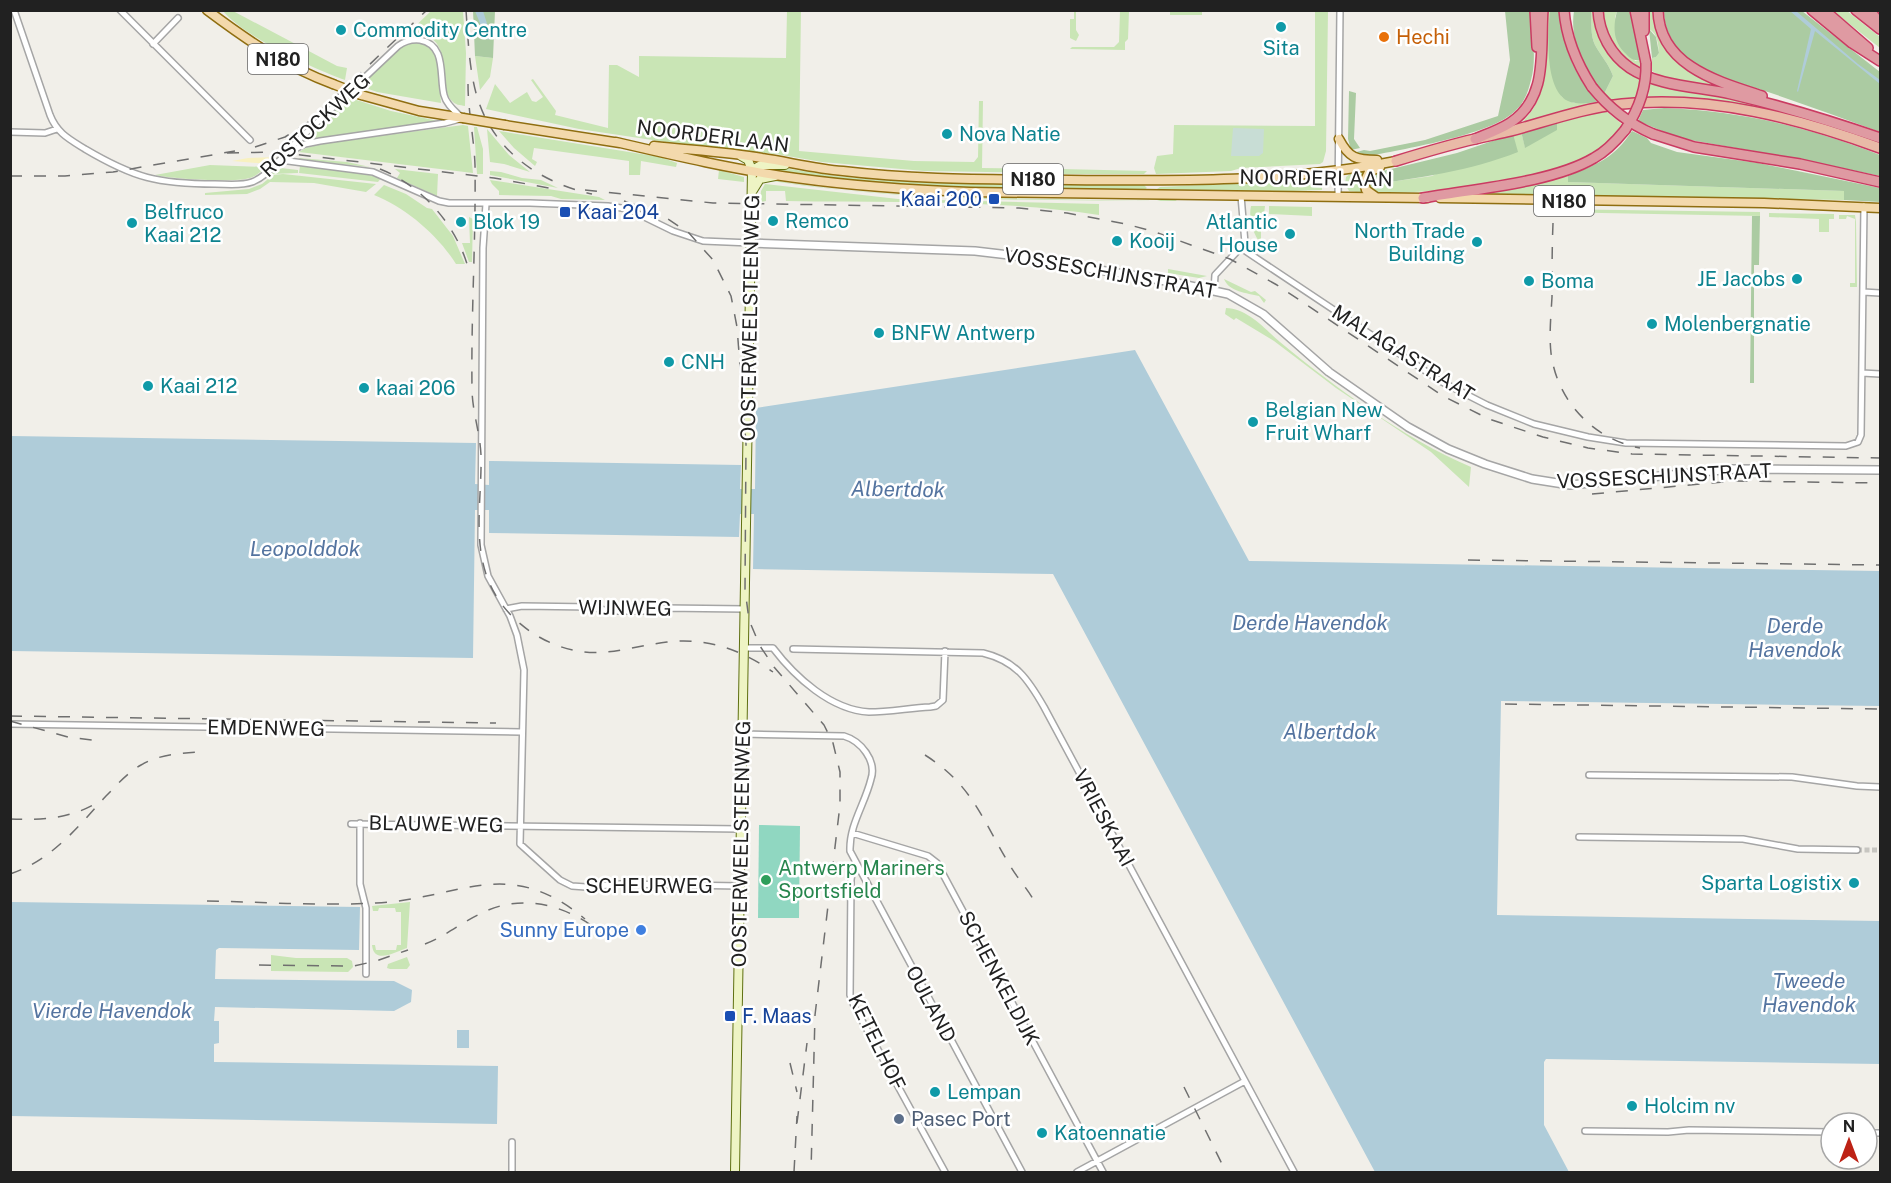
<svg xmlns="http://www.w3.org/2000/svg" width="1891" height="1183" viewBox="0 0 1891 1183" font-family="'Public Sans',sans-serif">
  <style>
    .grass { fill: #c9e5b5 }
    .forest { fill: #abcba2 }
    .wetland { fill: #c8ddd5 }
    .sand { fill: #f8f1c0 }
    .pitch { fill: #90d7c1 }
    .water { fill: #afccd9 }
    .lines { fill: none; stroke-linecap: round; stroke-linejoin: round }
    .minor-tunnel { stroke: #c7c6c1; stroke-width: 5; stroke-dasharray: 5 2.5; stroke-linecap: butt }
    .minor-casing { stroke: #a5a5a5; stroke-width: 8 }
    .tertiary-casing { stroke: #a5a5a5; stroke-width: 10 }
    .secondary-casing { stroke: #5f7011; stroke-width: 10 }
    .primary-casing { stroke: #8f6e10; stroke-width: 11 }
    .trunk-casing { stroke: #ca3b62; stroke-width: 12 }
    .motorway-casing { stroke: #ca3b62; stroke-width: 12 }
    .minor { stroke: #fff; stroke-width: 5 }
    .tertiary { stroke: #fff; stroke-width: 7 }
    .secondary { stroke: #eef4c4; stroke-width: 8 }
    .primary { stroke: #f3d9ac; stroke-width: 8 }
    .trunk { stroke: #e9baa7; stroke-width: 9 }
    .motorway { stroke: #df9aa2; stroke-width: 9 }
    .rail { stroke: #6f6f6f; stroke-width: 1.5; stroke-dasharray: 12 12; stroke-linecap: butt }
    .primary-bridge-casing { stroke: #8f6e10; stroke-width: 11; stroke-linecap: butt }
    .motorway-bridge-casing { stroke: #ca3b62; stroke-width: 12; stroke-linecap: butt }
    .primary-bridge { stroke: #f3d9ac; stroke-width: 8 }
    .motorway-bridge { stroke: #df9aa2; stroke-width: 9 }
    .culture-dot { fill: #0f9aa8; stroke: #fff; stroke-width: 2 }
    .food-dot { fill: #e8710a; stroke: #fff; stroke-width: 2 }
    .transit-dot { fill: #1a4fb4; stroke: #fff; stroke-width: 2 }
    .leisure-dot { fill: #2e9e5b; stroke: #fff; stroke-width: 2 }
    .shop-dot { fill: #3f7fe0; stroke: #fff; stroke-width: 2 }
    .service-dot { fill: #5c6f8a; stroke: #fff; stroke-width: 2 }
    .labels { text-anchor: middle; dominant-baseline: central; stroke-width: 5; stroke-linejoin: round; paint-order: stroke }
    .shield { fill: #fff; stroke: #646464; stroke-width: 1.5 }
    .shield-label { font-size: 18px; font-weight: bold; fill: #212121 }
    .culture-label { font-size: 20px; fill: #0d838f; stroke: #fff; text-anchor: start }
    .food-label { font-size: 20px; fill: #c56008; stroke: #fff; text-anchor: start }
    .street-label { font-size: 20px; fill: #212121; stroke: #fff }
    .transit-label { font-size: 20px; fill: #164399; stroke: #fff; text-anchor: start }
    .leisure-label { font-size: 20px; fill: #27864d; stroke: #fff; text-anchor: start }
    .shop-label { font-size: 20px; fill: #366cbe; stroke: #fff; text-anchor: end }
    .service-label { font-size: 20px; fill: #4e5e75; stroke: #fff; text-anchor: start }
    .water-label { font-size: 21px; font-style: italic; fill: #5474a0; stroke: #fff }
  </style>
  <rect width="100%" height="100%" fill="#f1efe9"/>
  <path class="grass" d="M223,11H233L337,66L347,68L345,80C314,69 243,36 223,11Z
    M431,11H463L466,53L465,106C460,105 455,105 452,101C435,84 459,21 402,39Z
    M787,11H801L799,151L914,161L974,162L978,157L979,101H983L982,168L1055,169L1051,173L924,171L822,162L776,154L699,147L579,129L486,109L495,84L510,103L527,92L532,101L536,102L543,97L531,80L533,79L556,111L555,115L608,128L609,65H617L639,77V56L786,58Z
    M1074,11H1076V30L1079,35L1076,41L1070,38V19H1074Z
    M1120,11H1129L1128,39L1125,42V50L1070,49L1072,47H1114L1119,42Z
    M1170,11H1202V15H1170Z
    M1315,11H1328L1326,151L1323,162L1320,164L1241,168L1231,171L1156,174L1154,168L1157,156L1173,154L1174,125L1315,126Z
    M1548,11H1550V59L1562,97L1574,103L1597,102L1599,104L1524,122L1523,121C1554,92 1542,48 1548,11Z
    M1591,11H1595L1599,31L1641,77L1636,100L1612,102L1604,94L1613,76C1609,64 1601,56 1595,45C1590,35 1592,22 1591,11Z
    M1602,11H1617L1615,17L1635,61L1641,60V70C1619,55 1604,38 1602,11Z
    M1648,11H1655L1671,52L1737,91L1661,76L1652,71V58L1656,57L1659,53C1658,44 1658,34 1649,29Z
    M1833,11H1847L1880,37V48Z
    M409,43C422,41 432,47 438,60L441,103L377,92L360,86L399,49Z
    M475,56L493,58L490,77L480,90Z
    M1651,81L1749,100L1879,141V142C1805,113 1727,100 1648,97Z
    M347,97L391,111L438,121L315,139L304,142L302,140Z
    M1606,111L1623,125C1614,135 1605,146 1593,153C1545,181 1432,195 1376,192L1369,188L1368,185L1432,176L1521,131L1525,147L1557,122Z
    M463,125L468,126L473,173L299,152L306,148L326,143Z
    M474,127H477L483,149V174H477Z
    M487,129L509,155L530,172L504,164L490,162Z
    M499,131L660,157L677,163L676,167L641,161L640,175H629V161L534,148L532,159L537,162L535,166L514,148Z
    M299,158L347,162L370,167L300,160Z
    M210,165L266,167C261,171 257,176 250,178C234,183 173,179 155,175Z
    M300,166L353,171L381,178L378,182L299,173Z
    M770,166L836,176L877,180L1144,185L1147,188L1144,190H1116C1000,188 883,191 768,169Z
    M281,168L298,170V173L273,174L251,186L230,188L251,185Z
    M395,169L438,174L437,196L397,178L400,173Z
    M1061,169L1147,171L1144,174H1064Z
    M719,170L744,177V182L718,179Z
    M490,171L501,172L522,178L541,180L558,188L490,175Z
    M1365,171L1364,193L1349,191L1345,184L1346,177L1352,172Z
    M283,174L376,184L366,192L314,183L270,182L260,189L247,194L205,195V193L249,189L262,184L273,175Z
    M1322,176V190L1261,192L1157,189L1160,187L1309,180Z
    M1568,176L1569,182L1845,191L1844,200L1483,194Z
    M773,179L789,183L844,190L935,197L1157,201C1163,199 1172,197 1177,201C1042,200 906,202 772,181Z
    M490,180L599,197L605,200L561,199L551,196L499,195V191L492,184Z
    M765,184L898,199L1099,204V215C996,199 890,203 786,201L785,191H766V201L760,202L761,191Z
    M384,185L406,194L427,208L432,209L453,236L465,264H456C438,235 405,207 374,195Z
    M1251,206H1265L1264,214H1261V243H1265V248C1254,239 1248,219 1251,206Z
    M1269,206L1312,207V216L1269,214Z
    M1549,209L1760,212V216L1549,212Z
    M1769,213L1834,214V219H1829V232H1819V219L1769,217Z
    M1839,215H1855L1856,222L1857,287H1850V283H1855V219L1847,216L1846,219H1839Z
    M469,217L473,219L472,262H469L462,243H470Z
    M1168,269L1207,276L1199,278L1168,273Z
    M1224,279L1251,292L1255,291L1266,300L1264,303L1259,296C1247,293 1229,292 1224,279Z
    M1226,308C1247,308 1265,329 1280,342C1336,388 1403,438 1471,467L1469,487L1431,452L1336,388L1274,341L1236,318L1234,320L1225,314Z
    M410,902L407,948C395,952 374,965 372,945H375L376,950H396L397,945H401V912H396L395,908H379L378,911H373L372,906Z
    M271,955L296,958H347L352,961L353,967L348,972L271,971Z
    M407,957L410,965L407,969H390L387,968L388,964Z"/>
  <path class="forest" d="M473,11H495L493,58L475,56Z
    M1505,11H1531C1532,32 1537,59 1531,80C1528,92 1524,104 1514,112C1488,136 1402,149 1365,157L1353,153L1364,150L1370,151L1425,140L1498,116L1510,60Z
    M1550,11H1560C1562,46 1574,74 1597,102C1587,103 1577,105 1568,101C1544,89 1548,34 1550,11Z
    M1574,11H1591C1592,22 1590,35 1595,45C1601,56 1609,64 1613,76L1604,94C1586,71 1569,42 1574,11Z
    M1617,11H1632L1641,60C1632,61 1630,58 1624,52C1613,40 1613,27 1617,11Z
    M1664,11H1802L1880,72V132C1843,118 1806,105 1768,92C1743,84 1712,77 1691,61C1675,49 1664,31 1664,11Z
    M1649,29L1656,37L1659,53L1656,57L1652,58Z
    M1349,91L1356,93L1354,139L1360,148L1351,150L1348,139Z
    M1664,108C1741,111 1809,127 1880,155V176L1809,161L1679,138L1638,121L1643,110Z
    M1557,122V130L1525,148L1521,131Z
    M1632,131L1647,138L1651,143L1677,152L1758,163L1880,188V202L1844,200V191L1568,182V176C1598,164 1614,158 1632,131Z
    M1513,134L1518,152C1470,171 1419,178 1368,185L1369,177L1375,173L1457,153Z
    M1752,216H1760L1759,265H1754V383H1750Z"/>
  <path class="wetland" d="M1233,128L1264,129L1263,153L1259,156H1231Z"/>
  <path class="sand" d="M277,157L269,164L232,161L248,158Z"/>
  <path class="pitch" d="M759,825L800,826L799,918H758Z"/>
  <path class="water" d="M475,11H483L491,36L488,40L486,38Z
    M1790,11H1796L1858,64L1880,80V84L1815,31L1798,92L1797,91L1811,29Z
    M1135,350L1249,561L1880,571V706L1501,701L1497,915L1880,921V1064L1546,1059L1544,1062V1125L1569,1172H1375L1053,574L753,569L754,514H740L739,537L489,533V510H475L473,658L11,651V436L476,443L475,484L489,485V461H491L741,465L740,489H755L756,408Z
    M11,902L360,907L359,950L219,948L216,950L215,979L394,981L412,990L411,1002L394,1011L215,1007L214,1021H219V1043L214,1044V1062L498,1066L497,1124L11,1116Z
    M457,1030H469V1048H457Z"/>
  <g class="lines">
    <path class="minor-tunnel" d="M1857,850H1880"/>
    <g class="minor-casing">
      <path id="minor" d="M14,10L50,115C57,133 69,139 85,149C134,178 158,184 215,184C227,184 241,186 252,182C266,177 276,163 287,153L290,148L398,46C405,41 412,39 420,40C447,45 439,76 444,95C446,104 455,111 461,117
        M120,10L250,140
        M153,44L178,18
        M10,132L45,133L57,129
        M289,152L305,144L320,141L445,123L460,119
        M282,158L288,161L373,172L439,201L449,203H530L608,206L628,209L673,231L703,241L751,243
        M1338,197L1340,10
        M486,204L483,248L481,545L488,576L510,616L517,635L524,670L520,844L560,880L572,886L586,887L621,884L740,886
        M1241,248L1442,382L1487,405L1534,424L1588,437L1626,443L1846,446L1858,442L1861,435L1864,206
        M1214,291L1215,275L1245,243L1241,196
        M1863,292L1880,293
        M1862,373L1880,374
        M506,609L522,606L592,607L608,611H650L664,608L745,609
        M744,648H773C795,677 831,710 869,712C889,712 910,708 930,707L936,706L943,700L945,651
        M793,649L983,653C1016,661 1028,679 1044,707L1294,1172
        M10,724L521,732
        M743,734L844,736C861,741 877,761 871,779C865,804 849,825 850,851L1022,1172
        M1589,775L1792,777L1857,786L1880,787
        M360,823V884L366,908V974
        M351,824L740,829
        M852,833L928,856L937,863L1103,1172
        M1579,837L1743,839L1798,849L1857,850
        M858,868L852,873L851,880L850,995L854,1006L945,1172
        M1585,1131L1668,1132L1689,1130L1831,1132
        M1867,1133H1880
        M512,1172V1142
        M1077,1172L1245,1081"/>
    </g>
    <g class="tertiary-casing">
      <path id="tertiary" d="M751,243L975,251L1009,255L1172,282L1228,294L1263,314L1329,372L1408,427L1448,449L1485,464L1532,479L1570,485L1732,469L1880,470"/>
    </g>
    <g class="secondary-casing">
      <path id="secondary" d="M752,170L761,165H785
        M752,192L760,179L775,176
        M735,1172L752,170L748,160L741,156"/>
    </g>
    <g class="primary-casing">
      <path id="primary" d="M207,10C247,40 286,67 333,84
        M361,95L419,111L463,118
        M505,125L620,143
        M1339,139C1349,158 1356,160 1377,160
        M616,142C676,156 736,170 796,178C854,186 912,190 970,192L1427,198
        M654,146C690,150 727,152 762,158C789,162 816,169 843,171C918,180 994,179 1070,180C1178,181 1290,182 1396,161
        M1376,197L1366,190L1364,182L1369,172L1380,167
        M1440,198L1764,203L1880,208"/>
    </g>
    <g class="trunk-casing">
      <path id="trunk" d="M1396,161C1422,153 1449,145 1475,139C1487,136 1499,134 1511,131C1548,121 1583,108 1622,104C1712,95 1797,118 1880,148"/>
    </g>
    <g class="motorway-casing">
      <path id="motorway" d="M1535,10L1537,47
        M1564,10C1566,37 1577,64 1592,87
        M1598,10C1599,33 1611,55 1630,68C1657,86 1700,87 1731,94C1782,106 1831,121 1880,138
        M1635,10L1646,63
        M1644,10V31
        M1658,10C1659,66 1719,82 1762,96
        M1812,10L1852,43L1880,61
        M1824,10L1868,48
        M1856,10L1880,29
        M1869,10L1880,23
        M1653,134L1694,147L1800,164L1880,182
        M1475,139C1487,134 1499,130 1510,123C1549,98 1540,50 1543,10
        M1423,198C1472,189 1552,183 1594,158C1607,151 1616,141 1625,130"/>
    </g>
    <use href="#minor" class="minor"/>
    <use href="#tertiary" class="tertiary"/>
    <use href="#secondary" class="secondary"/>
    <use href="#primary" class="primary"/>
    <use href="#trunk" class="trunk"/>
    <use href="#motorway" class="motorway"/>
    <path class="rail" d="M466,10C468,38 469,67 476,93C491,149 538,182 592,194
      M468,84C468,111 474,138 475,165C476,239 471,313 472,388C472,411 480,432 481,455C482,495 473,538 487,577C498,608 525,633 556,645C597,661 626,647 667,642C706,637 742,650 773,672
      M255,147L285,137L310,121L427,10
      M227,153L276,152L494,178L560,190
      M380,169C423,186 458,227 469,271
      M10,176H65L113,172L235,151
      M585,190L713,203L1019,208L1067,213L1126,224L1155,232L1230,259L1277,285L1443,396L1489,419L1543,437L1588,448L1632,454L1880,458
      M624,201L659,213L689,233L713,260L731,296L737,327L746,444L745,589L749,620L760,646L774,667L824,725L833,743L840,772V805L815,1015L811,1172
      M1553,223C1552,248 1552,272 1552,297C1551,315 1549,335 1551,353C1557,401 1593,439 1640,448
      M1592,494L1733,481L1880,483
      M1468,560L1880,565
      M1505,704L1880,709
      M10,716L496,723
      M10,721L68,737L100,741
      M925,755C972,785 981,817 1008,862C1016,877 1028,889 1036,904
      M10,819C41,820 68,819 95,804
      M10,874C52,860 78,827 106,796C117,785 127,773 141,765C158,755 179,753 199,752
      M207,901C263,902 320,906 376,903C460,899 507,854 585,919
      M425,944C446,936 462,922 482,913C523,892 569,906 603,934
      M259,965L354,966L376,961L408,950
      M790,1063L797,1092
      M1184,1087L1226,1172
      M797,1123L807,1043
      M794,1172L797,1116"/>
    <g class="primary-bridge-casing">
      <path id="primary-bridge" d="M333,84L361,95
        M463,118L505,125"/>
    </g>
    <g class="motorway-bridge-casing">
      <path id="motorway-bridge" d="M1592,87C1609,108 1627,123 1653,134
        M1625,130C1639,109 1647,88 1646,63"/>
    </g>
    <use href="#primary-bridge" class="primary-bridge"/>
    <use href="#motorway-bridge" class="motorway-bridge"/>
  </g>
  <g class="culture-dot">
    <circle cx="1281" cy="27" r="6"/>
    <circle cx="341" cy="30" r="6"/>
    <circle cx="947" cy="134" r="6"/>
    <circle cx="773" cy="221" r="6"/>
    <circle cx="461" cy="222" r="6"/>
    <circle cx="132" cy="223" r="6"/>
    <circle cx="1290" cy="234" r="6"/>
    <circle cx="1117" cy="241" r="6"/>
    <circle cx="1477" cy="242" r="6"/>
    <circle cx="1797" cy="279" r="6"/>
    <circle cx="1529" cy="281" r="6"/>
    <circle cx="1652" cy="324" r="6"/>
    <circle cx="879" cy="333" r="6"/>
    <circle cx="669" cy="362" r="6"/>
    <circle cx="148" cy="386" r="6"/>
    <circle cx="364" cy="388" r="6"/>
    <circle cx="1253" cy="422" r="6"/>
    <circle cx="1854" cy="883" r="6"/>
    <circle cx="935" cy="1092" r="6"/>
    <circle cx="1632" cy="1106" r="6"/>
    <circle cx="1042" cy="1133" r="6"/>
  </g>
  <circle class="food-dot" cx="1384" cy="37" r="6"/>
  <g class="transit-dot">
    <rect x="988" y="193" width="12" height="12" rx="3"/>
    <rect x="559" y="206" width="12" height="12" rx="3"/>
    <rect x="724" y="1010" width="12" height="12" rx="3"/>
  </g>
  <circle class="leisure-dot" cx="766" cy="880" r="6"/>
  <circle class="shop-dot" cx="641" cy="930" r="6"/>
  <circle class="service-dot" cx="899" cy="1119" r="6"/>
  <g class="labels">
    <g class="shield">
      <rect x="248" y="44" width="60" height="30" rx="4.5"/>
      <rect x="1003" y="164" width="60" height="30" rx="4.5"/>
      <rect x="1534" y="186" width="60" height="30" rx="4.5"/>
    </g>
    <g class="shield-label">
      <text x="278" y="59">N180</text>
      <text x="1033" y="179">N180</text>
      <text x="1564" y="201">N180</text>
    </g>
    <g class="culture-label">
      <text x="353" y="30">Commodity Centre</text>
      <text x="1281" y="48" text-anchor="middle">Sita</text>
      <text x="959" y="134">Nova Natie</text>
      <text x="144" y="212">Belfruco<tspan x="144" dy="23">Kaai 212</tspan></text>
      <text x="785" y="221">Remco</text>
      <text x="473" y="222">Blok 19</text>
      <text x="1278" y="222" text-anchor="end">Atlantic<tspan x="1278" dy="23">House</tspan></text>
      <text x="1465" y="231" text-anchor="end">North Trade<tspan x="1465" dy="23">Building</tspan></text>
      <text x="1129" y="241">Kooij</text>
      <text x="1785" y="279" text-anchor="end">JE Jacobs</text>
      <text x="1541" y="281">Boma</text>
      <text x="1664" y="324">Molenbergnatie</text>
      <text x="891" y="333">BNFW Antwerp</text>
      <text x="681" y="362">CNH</text>
      <text x="160" y="386">Kaai 212</text>
      <text x="376" y="388">kaai 206</text>
      <text x="1265" y="410">Belgian New<tspan x="1265" dy="23">Fruit Wharf</tspan></text>
      <text x="1842" y="883" text-anchor="end">Sparta Logistix</text>
      <text x="947" y="1092">Lempan</text>
      <text x="1644" y="1106">Holcim nv</text>
      <text x="1054" y="1133">Katoennatie</text>
    </g>
    <g class="food-label">
      <text x="1396" y="37">Hechi</text>
    </g>
    <g class="street-label">
      <text transform="translate(315 125) rotate(-43)">ROSTOCKWEG</text>
      <text transform="translate(713 136) rotate(7)">NOORDERLAAN</text>
      <text transform="translate(1316 178) rotate(1)">NOORDERLAAN</text>
      <text transform="translate(1110 273) rotate(10)">VOSSESCHIJNSTRAAT</text>
      <text transform="translate(750 318) rotate(-89)">OOSTERWEELSTEENWEG</text>
      <text transform="translate(1403 353) rotate(32)">MALAGASTRAAT</text>
      <text transform="translate(1664 476) rotate(-3)">VOSSESCHIJNSTRAAT</text>
      <text transform="translate(625 608) rotate(1)">WIJNWEG</text>
      <text transform="translate(266 728) rotate(1)">EMDENWEG</text>
      <text transform="translate(1104 818) rotate(62)">VRIESKAAI</text>
      <text transform="translate(436 824) rotate(1)">BLAUWE WEG</text>
      <text transform="translate(741 844) rotate(-89)">OOSTERWEELSTEENWEG</text>
      <text x="649" y="886">SCHEURWEG</text>
      <text transform="translate(999 978) rotate(62)">SCHENKELDIJK</text>
      <text transform="translate(931 1004) rotate(62)">OULAND</text>
      <text transform="translate(877 1042) rotate(64)">KETELHOF</text>
    </g>
    <g class="transit-label">
      <text x="982" y="199" text-anchor="end">Kaai 200</text>
      <text x="577" y="212">Kaai 204</text>
      <text x="742" y="1016">F. Maas</text>
    </g>
    <g class="leisure-label">
      <text x="778" y="868">Antwerp Mariners<tspan x="778" dy="23">Sportsfield</tspan></text>
    </g>
    <g class="shop-label">
      <text x="629" y="930">Sunny Europe</text>
    </g>
    <g class="service-label">
      <text x="911" y="1119">Pasec Port</text>
    </g>
    <g class="water-label">
      <text transform="translate(898 489) rotate(1)">Albertdok</text>
      <text x="305" y="548">Leopolddok</text>
      <text x="1310" y="622">Derde Havendok</text>
      <text x="1795" y="625">Derde<tspan x="1795" dy="24">Havendok</tspan></text>
      <text x="1330" y="731">Albertdok</text>
      <text x="1809" y="980">Tweede<tspan x="1809" dy="24">Havendok</tspan></text>
      <text x="112" y="1010">Vierde Havendok</text>
    </g>
  </g>
  <rect width="1891" height="1183" fill="none" stroke="#212121" stroke-width="24"/>
  <g transform="translate(1849 1141)"><circle r="28" fill="#ffffff" stroke="#a6a6a6" stroke-width="1.5"/>
  <path d="M0-4.5L10 22L0 15L-10 22Z" fill="#bd2215"/>
  <text y="-9" font-size="16" font-weight="bold" text-anchor="middle" fill="#212121">N</text>
  </g>
</svg>
